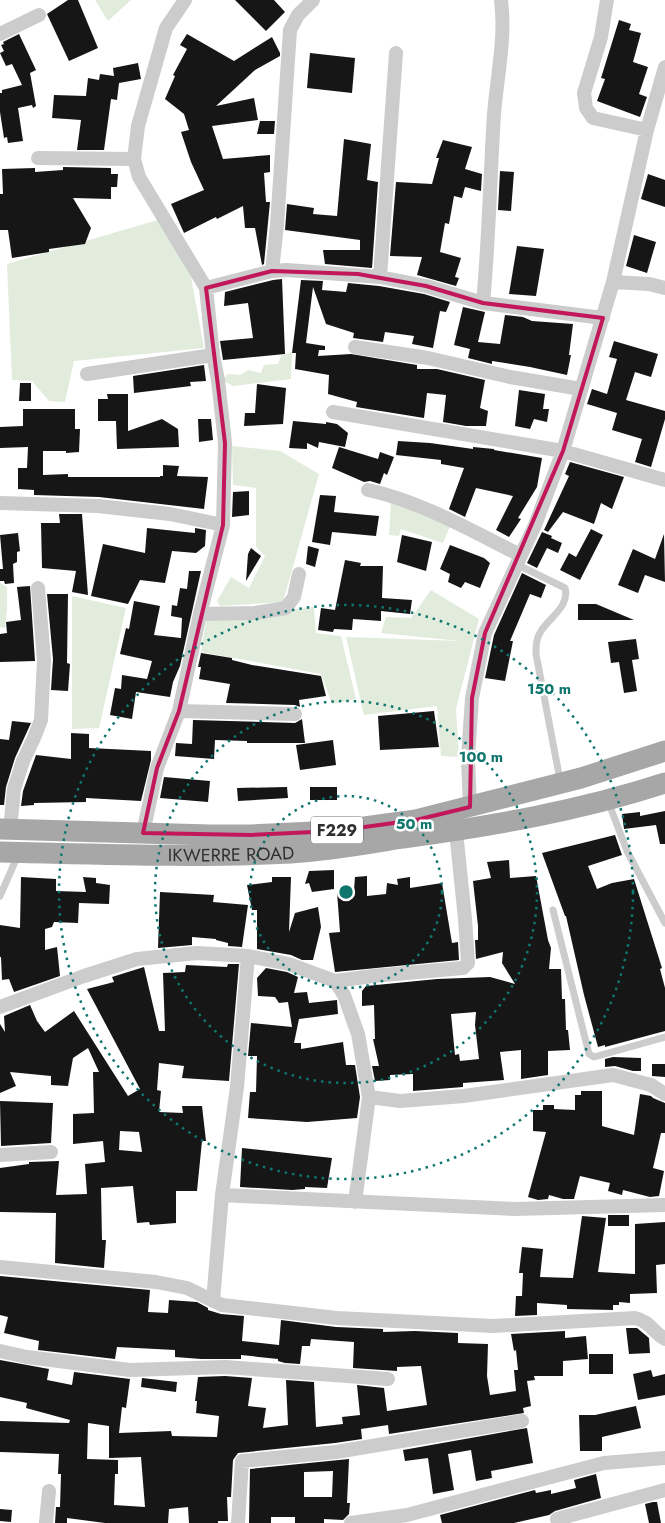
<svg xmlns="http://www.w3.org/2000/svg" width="665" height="1523" viewBox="0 0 665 1523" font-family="Jost,sans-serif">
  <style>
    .green { fill: #e2ecdd }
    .building { fill: #161616; fill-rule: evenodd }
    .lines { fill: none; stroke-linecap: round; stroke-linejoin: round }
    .service { stroke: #ccc; stroke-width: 7 }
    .minor { stroke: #ccc; stroke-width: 14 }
    .primary { stroke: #a7a7a7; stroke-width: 21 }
    .marked { fill: none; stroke: #c2185b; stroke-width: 4; stroke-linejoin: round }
    .ring { fill: none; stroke: #0f766e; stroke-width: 2.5; stroke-dasharray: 2.5 5 }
    .labels { text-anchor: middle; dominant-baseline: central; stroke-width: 5; stroke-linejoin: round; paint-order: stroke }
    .shield { fill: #fff; stroke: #6d6d6d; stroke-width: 1 }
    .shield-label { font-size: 16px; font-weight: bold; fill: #2f2f2f }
    .street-label { font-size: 18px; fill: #2f2f2f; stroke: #fff }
    .centre { fill: #0f766e; stroke: #fff; stroke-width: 2.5 }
    .ring-label { font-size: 15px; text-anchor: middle; font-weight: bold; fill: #0f766e; stroke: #fff; stroke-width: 5; stroke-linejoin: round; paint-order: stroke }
  </style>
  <rect width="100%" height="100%" fill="#fff"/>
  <path class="green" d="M95,0H131L108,21Z
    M161,219L189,266L204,348L74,361L65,402L49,401L32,381L12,380L7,264Z
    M292,352L291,379L233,386L222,380L228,374L240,375L248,370L261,373L264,365L278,364L281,356Z
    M232,446L280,451L319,474L283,602L220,606L217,601L231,577L249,588L265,556L256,547V488L233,485Z
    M391,499L451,524L443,543L401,529L399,536L389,535Z
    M0,583L7,587V609L5,628L0,627Z
    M431,590L479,619L456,709L459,757L441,756L437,706L364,715L346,637L460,641L381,633L386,617L411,618Z
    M72,596L126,608L99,728L72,729Z
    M314,607L316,633L341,636L356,699L332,704L321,674L201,652L206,621Z"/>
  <path class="building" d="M68,0H78L98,48L69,61L47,14Z
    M235,0H274L285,12L266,31Z
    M619,20L631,24L629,30L641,33L633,62L648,67L639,94L647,97L640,117L597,101L605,79L601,78Z
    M19,34L36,70L30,73L36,106L33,108L32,105L18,108L23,141L8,143L7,137L4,138L0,112V93H2V90L22,85L12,64L6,66L0,53L4,51L1,45L4,44L3,42Z
    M187,34L234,61L272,37L280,53V56L255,70L216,106L254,98L258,120L212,126L223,159L270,155V172L264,173L266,202H270L264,264L262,265L255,228H245L243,206L217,219L216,217L184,233L171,204L204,190L191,162L181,132L189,130L184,114L165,99L175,76L173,75L187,49L180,45Z
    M310,53L355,58L352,93L307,88Z
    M138,63L141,79L119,83L117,100L111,99L104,150H77L81,120L52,118L54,95L86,96L88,78L99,80L100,74L114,76L113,68Z
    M260,121H275L274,134H257Z
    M344,139L371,144L367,180L378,182L372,268L325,264L323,250H360V240L285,230L287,204L314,208L313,214L337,216Z
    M443,140L472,147L465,169L482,174L481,191L465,187L462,198L454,196L449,224L445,223L440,252L461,258L455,277L459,278L456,286L417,275L422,257L390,256L396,182L432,184L439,158H436Z
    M63,167L111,168V174H118L117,187H111V199L73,198L91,228L85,244L49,249V252L12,258L8,230H0V194H3L2,169L35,168V172L63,170Z
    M500,171L514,172L511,211L498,210Z
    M648,174L665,180V207L641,199Z
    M634,235L656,242L647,273L626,266Z
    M517,246L544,249L536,296L509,294Z
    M282,279L285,354L223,360L220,341L253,338L248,303L224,306L225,292L273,280Z
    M301,280L323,281L322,290L346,292L348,283L379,286L424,294L450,302L446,312L440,311L433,348L412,344L414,336L385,332L383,342L353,338L354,333L326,324L313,287L306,343L325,346V350H319L318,356L351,354L417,365V369H437L485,380L480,408L488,411L486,426H466L443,422L446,395L427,393L424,418L356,407L357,402L328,394L329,375L295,369L296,353H292Z
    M463,307L485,312L478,342L500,344L505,315L523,317L532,321L573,324L569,355H571L567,375L530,367L492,361V364L468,358L470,349L454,345Z
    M614,341L658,354L651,377L635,372L626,400L665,411V419L651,467L635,462L642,439L612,430L617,413L587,404L592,389L607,394L617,359L609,357Z
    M204,365L206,381L190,382L191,386L134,393L133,376Z
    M20,383H31V401H19Z
    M257,384L286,388L283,424L244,426L245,413H255Z
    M519,390L545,394L543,409H549L547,422L534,419L530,429L515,426Z
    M107,394H128V431L162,419L178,429L179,447L117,449L116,421H98V399H108Z
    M23,409H75V429H80L79,452L66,453V451H43V475L68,474V477H160V476H163V465L179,466L177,476L208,477L204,509L99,497L34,495V490L18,489V468H27L28,447L0,448V427L23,426Z
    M198,419H211L213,440L199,442Z
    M293,421L326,424V422L337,424L348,433L345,447L319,442L318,448L307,443V449L289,448Z
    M398,441L430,443L473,449V447L494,449V450L542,458L537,487L518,518L521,519L509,537L496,530L513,496L476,488L465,517L449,509L464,468L441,464V460L396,455Z
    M339,447L378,459L380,452L394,457L387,475L384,473L380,484L370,481L364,482L332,468Z
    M570,462L624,477L612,509L601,503L594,524L563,512L548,532L544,530L569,476L565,474Z
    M249,491V515L232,517L233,492Z
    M320,495L336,496L334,512L379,516L376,536L332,532L330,545L312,542Z
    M59,514H82L88,595L72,592L76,571L42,568L41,523H60Z
    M147,528L195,533V528L206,530L205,546L196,553L172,551L165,583L140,580L128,604L91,596L103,544L145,553Z
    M591,529L603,535L580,580L560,570L569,553L576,557Z
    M542,532L552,536L551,538L562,543L558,553L547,548L537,568L527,563Z
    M18,533L20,551L17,552V562L13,564L14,583L5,584L4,581H0V569H3L0,535Z
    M664,534L665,582L645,575L638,593L618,585L633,549L655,559Z
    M402,535L432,542L426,571L397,562Z
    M450,545L484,558L490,563L480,588L465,582L461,588L448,582L450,574L440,569Z
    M308,546L319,549L315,567L306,564Z
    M251,548L261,556L246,581L248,554Z
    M345,560L361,563L360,566H383L382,598L412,600L410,614L381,611V621L353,619L352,630L334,629L333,632L318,630L321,608L335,610Z
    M189,571H201L180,666L173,682L170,697L136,692L132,719L110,715L115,688L121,689L122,675L147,679L152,661L120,654L126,628L129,629L134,601L160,606L154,635L181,638L182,618L171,616L172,605L177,606L180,588L187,589Z
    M522,573L546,585L541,598L530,594L510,641H513L505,681L485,678L494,635Z
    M30,586L35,661L0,662V634L7,633L6,622L21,620L17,587Z
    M47,594H68L67,663L70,664L68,691L51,690L53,659Z
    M578,604H596L634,620H578Z
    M636,639L639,659L632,660L637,691L624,693L619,662L611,663L608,642Z
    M201,653L232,658V660L252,665L321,676L326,696L299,700L300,707L295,705L226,703L230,684L199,679L201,667H198Z
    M434,711L439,747L380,750L378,716Z
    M302,719L305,743H247V741L215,740L214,759L175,756L176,743L192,744L193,720L295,723Z
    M12,721L31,723L15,758L6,787L4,805H0V739L9,740Z
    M71,733L89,734V748L151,751V760L141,801L86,798V802L34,803V805L21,806L23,791L36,755L71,759Z
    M333,740L336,765L300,770L296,745Z
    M164,777L210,781L208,802L160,798Z
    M287,787L288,798L238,801L237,788Z
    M310,787H337V800H310Z
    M665,811V844H660L656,825L624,829L622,814L640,812V816Z
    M615,835L622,855L588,866L597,889L612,883L634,879L662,968L660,969L665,988V1031L605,1047V1045L598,1047L584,995L566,916H565L542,853Z
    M509,860L510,878L536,876L548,940L551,948L549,969H561L562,999H565L566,1030H568L570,1050L548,1051V1075L521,1079V1050L500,1052L504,1080L463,1083V1087L413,1091V1074L390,1075V1080L375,1081L372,1066H379L373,1039H375L374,1005L362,1006V991L366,986L437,979L490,977L515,984L502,963L503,952L476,959L475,940H478V926L473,881L491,878L487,862ZM476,1012L475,1025L479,1059L460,1061L459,1054L455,1055L451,1014Z
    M334,870V889L312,892L309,883L305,884L309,871Z
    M367,876V896L386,894L387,883L398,885L397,879L410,877V888L442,883L452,943L458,942L459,960L335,972L329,933L340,932L337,892L354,890L355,877Z
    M21,877L56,879V891L86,892L83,877L96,878V883L110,885L109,904L79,903L78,923L54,922L52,927L45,929V950L57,947L60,976L14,992L9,979L2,980L1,957H0V925L20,928Z
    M272,877H291L289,932L295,913L318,907L321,927L313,960H302L291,955L257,949V910H252L247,885L272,882Z
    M160,892L214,895L213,902L248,905L242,947L228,946V943L216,940V939L192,937V945L158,948Z
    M228,964H239L229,1081L182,1078L184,1066L159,1063L157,1090L161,1091L159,1112L183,1113L182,1106H202L206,1141H202L197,1191H176V1223L150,1225L149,1222L137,1223L133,1186L101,1188L102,1240H106L104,1268L55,1263L56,1213L0,1212V1168L29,1164V1162L59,1161L56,1195L87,1194L85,1164L105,1162L103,1141L73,1144V1114L94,1113L93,1072H99L88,1048L73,1058L68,1086L51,1085V1076L10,1072L16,1086L0,1093V1024L5,1032L4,1016L30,1005L37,1021L45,1032L74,1011L128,1096L140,1089L87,989L114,982L112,977L144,967L159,1031H165L163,973L185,972L186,965L227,967ZM120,1131L139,1132L142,1152L119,1150Z
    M266,968L287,972L298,977L294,993L307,992L309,1003L337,1000L338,1014L299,1019L294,1043H301V1049L343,1042L346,1065H355L360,1097L357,1118L307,1122L248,1118L250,1092H256L257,1056H248L251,1023L292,1027L288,1002L279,1003L275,997L258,996L257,978Z
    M613,1057L641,1058V1071H633L615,1066L605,1067V1059Z
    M652,1064H665V1077L652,1076Z
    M581,1091H602V1126L634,1135L640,1094L651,1096L653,1098L665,1103V1133H661L653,1168L664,1171L659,1196L650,1197L623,1190L622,1195L608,1191L610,1183L580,1176L574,1199H563L549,1195L548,1199L538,1200L528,1197L546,1132L533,1131V1110H543V1105H554V1109L575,1110V1095H581Z
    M0,1101L53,1103L51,1143L1,1146Z
    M242,1148L332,1158L327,1188L305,1187V1189L292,1190L240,1187Z
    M608,1215H629V1226H608Z
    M582,1216L606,1218L598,1272L635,1274V1224L665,1222V1264L656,1265L657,1293L630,1294V1303L619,1302V1305H613V1310L567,1309V1305L537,1303V1315L515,1316L516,1296H522L523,1273H519L522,1247L543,1249L540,1277L573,1278Z
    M0,1276L150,1290L148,1312L168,1313L169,1300L197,1302L208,1308V1310L221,1314L244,1316L242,1341L279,1345L281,1320L336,1327L383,1329V1332L415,1331L458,1333V1343L488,1344L487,1376L490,1395L516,1391L514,1370H518L516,1350L514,1351L511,1334L565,1331V1338L586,1336L588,1359L563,1361V1376H534L535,1380L527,1381L531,1406L523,1408L524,1413L389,1434L388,1425L361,1429L362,1439L335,1443L238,1453L233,1460L231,1497H227L228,1521H218V1523H189L188,1507L169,1509L168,1523H105L67,1518V1523H55L56,1507H60L61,1474H58L59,1454L0,1452V1421L69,1423L70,1420L26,1408L27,1403L0,1397V1360L49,1369L47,1380L72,1385L74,1372L130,1379L126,1408L122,1407L119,1433L171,1431L172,1436L217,1437L219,1416L196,1413L197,1401H195L198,1377L225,1376L252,1378L248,1406L266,1408L263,1428L288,1425L286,1380L314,1382L316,1427L343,1424L342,1417L360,1415L357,1385L384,1388L387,1411L427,1405L421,1366L397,1367V1371L353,1368L354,1342L311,1339L310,1346H302L300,1364L285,1363L278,1361V1359L241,1355V1359H201L175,1357V1350L117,1347L115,1359L38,1350L39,1341L4,1333L8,1317L0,1315ZM88,1423L109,1426V1458L141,1457L145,1507L114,1505L115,1474H118V1460L87,1459Z
    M626,1328H637L649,1338L650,1353L629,1354Z
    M589,1354H613V1374H589Z
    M651,1370L653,1377L665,1374V1395L638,1400L633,1374Z
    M142,1378L177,1382L176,1392L141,1387Z
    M636,1406L641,1428L602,1437V1451H580L579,1415H595Z
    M527,1428L533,1463L491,1471L492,1478L476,1481L471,1450L448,1454L454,1490L433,1494L428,1458L405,1461L403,1450Z
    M349,1459L347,1503H350L349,1514L343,1520L324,1519V1523H295V1517H271V1523H249L250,1469ZM333,1471L332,1497H304V1472Z
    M596,1474L601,1498L555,1511L549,1515L514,1523H442L440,1515L535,1490L536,1493L551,1490V1494L576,1488L574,1480Z
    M653,1502H657L661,1523H649L645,1504Z
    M0,1509L12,1510L11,1522L0,1521Z"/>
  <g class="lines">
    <path class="service" d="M516,564L565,588C570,606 550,617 541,631C536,638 536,646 536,654L560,780
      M608,801L627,851L665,923
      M0,896L18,855
      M553,910L589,1054L594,1057L665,1037"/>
    <path class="minor" d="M607,0L601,37L584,93L586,108L593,118L647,130
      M0,34L39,15
      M38,158L134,159
      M272,271L277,225L290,30L298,15L313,0
      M380,277L396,53
      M613,282L649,284L665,288
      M206,288L272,271L287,270L380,277L426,286L483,303C489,240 490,177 494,114C497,76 506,38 501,0
      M483,303L603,318
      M355,347L428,358L510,377L581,389
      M87,374L213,355
      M333,412L563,451L665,480
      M368,490C420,501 472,531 520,555
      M0,503L98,506L170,514L223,525
      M200,614L255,613L286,608L294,597L299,574
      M179,711L295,714
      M470,807L468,758L472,698L485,633L535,525L563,451L613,282L647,130L665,67
      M10,830L14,789L23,761L34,738L41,720L44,660L38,588
      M143,833L157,768L179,711L200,614L223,525L225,443L218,380L213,355L206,288L139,177L134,159L138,126L166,28L185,0
      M335,981L373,976L463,968L468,963L465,919L456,831
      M0,1007L84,976L137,959L197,953L248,956L289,964L335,981L344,995L358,1034L369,1097L400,1101L464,1096L613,1075L651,1085L665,1094
      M0,1155L51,1152
      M222,1195L515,1209L665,1205
      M355,1202L369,1097
      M0,1267L156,1282L187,1288L222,1305L337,1318L493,1326L635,1318C649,1321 653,1332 665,1339
      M213,1301L222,1195L237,1087L248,956
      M0,1351L27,1357L130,1370L225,1367L388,1379
      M557,1519L665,1490
      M46,1523L49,1491
      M238,1523L242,1461L336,1452L522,1421
      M351,1523L407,1515L604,1463L665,1458"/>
    <g class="primary">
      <path d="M0,829L210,835H251L335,831L416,820L581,778L665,751"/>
      <path id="s1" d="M0,852C97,854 194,858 291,853C328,851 366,844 403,838C492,826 579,811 665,783"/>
    </g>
  </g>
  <path class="marked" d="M272,271L358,274L426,286L483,303L603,318L563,451L485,633L472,698L470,807L416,820L335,831L251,835L143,833L157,768L179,711L223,525L225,443L206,288Z"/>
  <g class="ring">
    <circle cx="346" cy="892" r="96"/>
    <circle cx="346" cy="892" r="191"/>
    <circle cx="346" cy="892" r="287"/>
  </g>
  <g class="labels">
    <rect class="shield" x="311" y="816.5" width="52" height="27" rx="4"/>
    <g class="shield-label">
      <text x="337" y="830">F229</text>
    </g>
    <g class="street-label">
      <text stroke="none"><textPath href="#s1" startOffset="231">IKWERRE ROAD</textPath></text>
    </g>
  </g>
  <circle cx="346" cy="892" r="8" class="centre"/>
  <g class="ring-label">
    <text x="549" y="694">150 m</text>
    <text x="481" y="762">100 m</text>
    <text x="414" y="829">50 m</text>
  </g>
</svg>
